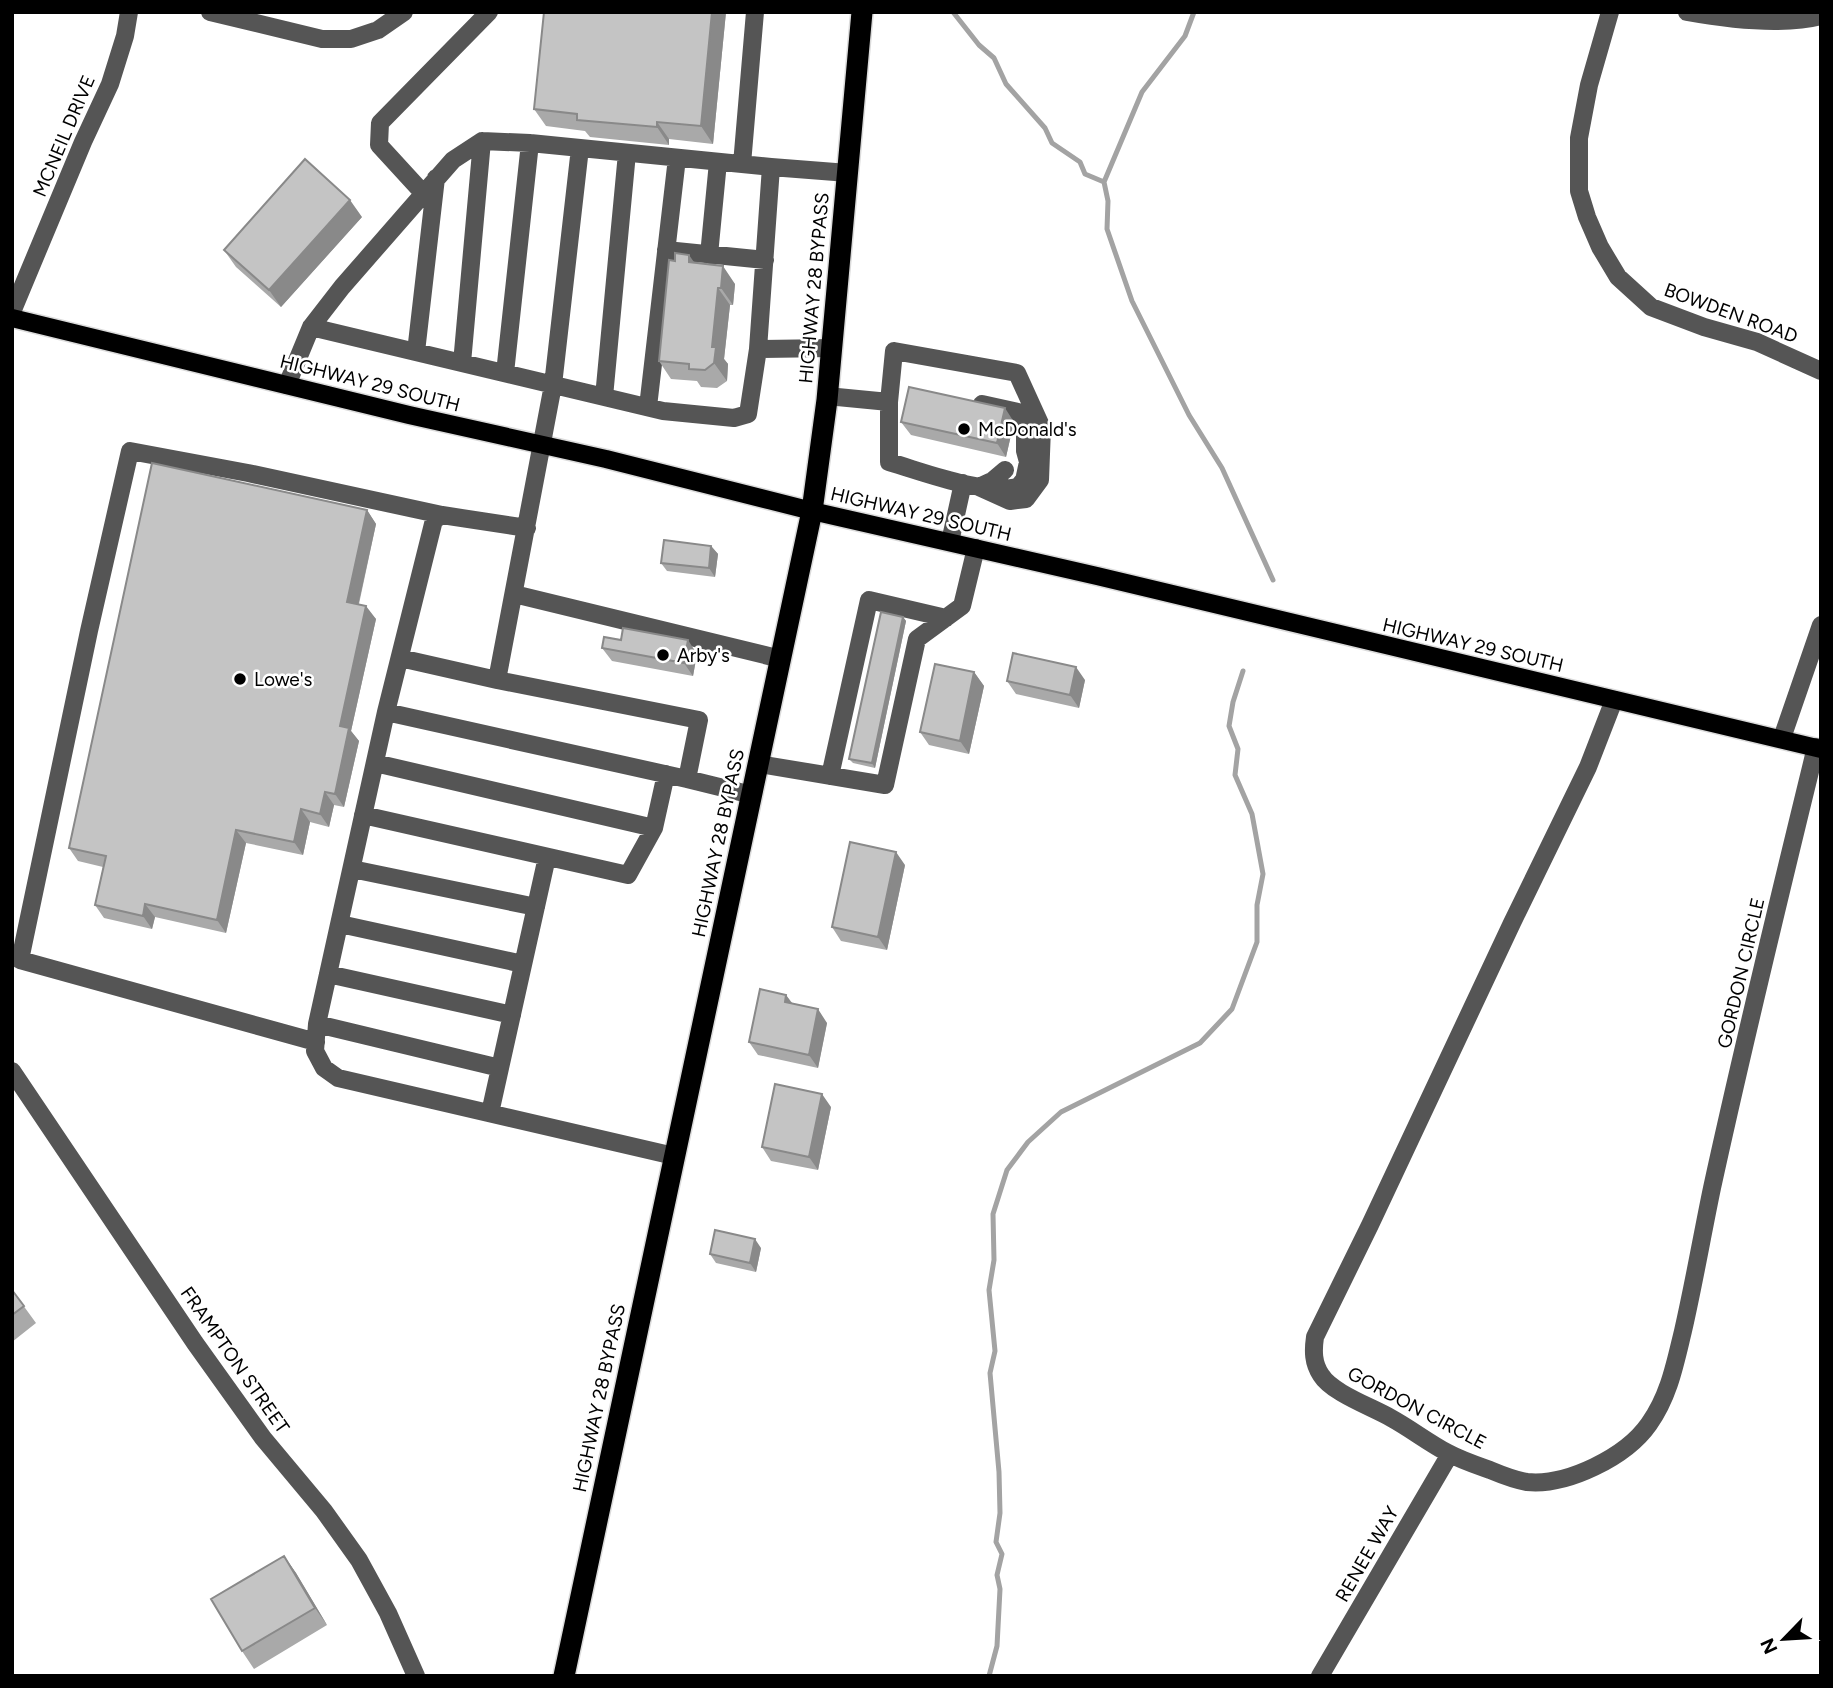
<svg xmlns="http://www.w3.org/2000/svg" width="1833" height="1688" viewBox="0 0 1833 1688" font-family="Figtree,sans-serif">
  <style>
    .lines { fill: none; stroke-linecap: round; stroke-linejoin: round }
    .stream { stroke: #a3a3a3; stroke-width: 5 }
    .major-casing { stroke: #dbdbdb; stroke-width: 21 }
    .highway-casing { stroke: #dbdbdb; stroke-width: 24 }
    .minor { stroke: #555; stroke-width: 18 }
    .major { stroke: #000; stroke-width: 18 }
    .highway { stroke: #000; stroke-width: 21 }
    .wall { fill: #a9a9a9 }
    .shaded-wall { fill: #898989 }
    .building { fill: #c4c4c4; stroke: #898989; stroke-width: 2 }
    .poi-dot { fill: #000; stroke: #fff; stroke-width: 2.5 }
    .labels { text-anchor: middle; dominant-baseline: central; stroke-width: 5; stroke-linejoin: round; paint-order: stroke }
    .street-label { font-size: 19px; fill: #000; stroke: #fff }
    .poi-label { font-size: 19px; fill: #000; stroke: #fff; text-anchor: start }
  </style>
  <rect width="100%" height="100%" fill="#fff"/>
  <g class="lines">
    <path class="stream" d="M953,12L979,45L994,58L1006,84L1045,128L1052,143L1080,162L1085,174L1104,182
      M1194,12L1185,36L1142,92L1104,182L1108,201L1107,229L1132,301L1189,415L1222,468L1273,580
      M989,1676L997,1646L1000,1589L997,1575L1002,1554L996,1542L1000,1513L999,1472L990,1373L995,1351L989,1290L994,1260L993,1214L1007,1170L1028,1142L1061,1112L1200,1043L1232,1009L1257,942V905L1263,874L1252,814L1235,775L1238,749L1229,726L1233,702L1243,671"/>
    <g class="major-casing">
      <path id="major" d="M12,318L409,415L606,459L812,511L1097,576L1821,749"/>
    </g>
    <g class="highway-casing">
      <path id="highway" d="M564,1676L812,511L827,400L862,12"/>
    </g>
    <path class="minor" d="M210,12L322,39H351L378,30L404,12
      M1610,12L1589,85L1579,138V191L1587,217L1600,247L1618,277L1651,307L1704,327L1757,342L1821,371
      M1687,12C1726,19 1782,26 1821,16
      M580,148L553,385L497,680L699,720L687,779L386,712L317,1024L315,1051L324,1068L338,1078L674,1156
      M742,164L755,12
      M423,193L379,145L380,123L489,12
      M666,250L765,260
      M709,255L718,162
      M12,312L83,142L110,84L125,36L129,12
      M311,327L663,411L734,418L748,414L758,349L832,348
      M758,349L771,167
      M416,352L436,178
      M462,363L482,141
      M505,373L530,143
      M287,385L311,327L342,287L453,160L482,141L530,143L771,167L848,173
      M827,396L889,402L894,351L1017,373L1042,428L1040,480L1026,499L1010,501L979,487
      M604,397L627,153
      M889,402V462C927,473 979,494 1018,487L1023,481
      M982,404L1018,412L1025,425V451L1028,462L1025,476
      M648,407L677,158
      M979,487L992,481L1005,470
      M950,542L963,483
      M514,594L781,659
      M400,658L497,680
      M1614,700L1588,767L1512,923L1370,1225L1315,1337C1313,1351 1313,1363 1321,1375C1332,1393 1372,1407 1391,1418C1411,1429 1429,1443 1448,1453C1461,1460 1476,1465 1490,1470C1502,1475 1514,1480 1527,1482C1567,1486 1626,1457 1649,1424C1669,1396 1675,1364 1683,1331C1694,1283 1702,1236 1712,1188C1744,1041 1780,894 1816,747
      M386,712L434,520L442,515L527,528
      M1782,738L1821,625
      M375,763L654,828
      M759,764L885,785L917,639L962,606L976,548
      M830,776L869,600L946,618
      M687,779L752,795
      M363,815L628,875L654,828L666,774
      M352,869L536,907
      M340,924L523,964
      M328,974L512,1015
      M317,1024L500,1068
      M316,1042L20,960L89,631L130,451L248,473L442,515
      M12,1071L195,1343L263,1438L324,1511L359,1560L388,1613L416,1676
      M490,1113L547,857
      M1320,1676L1450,1454"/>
    <use href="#major" class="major"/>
    <use href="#highway" class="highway"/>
  </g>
  <path class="wall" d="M544,12H726L713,144L669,139V145L590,137L585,131L546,126L534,109Z
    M362,217L281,307L236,267L224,250Z
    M695,263L735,284L733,305H730L724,359L728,364L727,381L717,388L701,387L697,381L671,379L659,361Z
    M901,422H1014L1006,457L911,435Z
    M367,510L376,524L359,604L376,619L351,731L359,741L344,807L334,805L329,827L310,822L303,855L246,843L226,933L155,917L152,929L104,918L95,905L103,867L78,861L69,848Z
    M711,546L718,554L715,577L667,571L661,563Z
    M903,617L906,621L875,768L853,763L849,759Z
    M602,648L697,654L693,676L612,661Z
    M974,672L984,686L969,754L929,745L920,732Z
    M1085,680L1079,708L1016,694L1007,681Z
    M905,865L887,950L841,941L832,927Z
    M786,995L793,1004L827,1023L818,1068L758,1055L749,1042Z
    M831,1107L818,1170L771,1161L762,1147Z
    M761,1248L756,1272L716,1263L710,1254Z
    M12,1290L36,1323L12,1342Z
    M284,1556L296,1573L327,1625L254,1669L242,1651Z"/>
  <path class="shaded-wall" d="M712,12H726L713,144L701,126Z
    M657,122L669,139V145L657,127Z
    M350,200L362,217L281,307L269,290Z
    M689,255L701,272L689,262Z
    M723,266L735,284L733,305L721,288Z
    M718,288L730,305L724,359L728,364L727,381L714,363L712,347Z
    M1005,408L1014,422L1006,457L997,443Z
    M367,510L376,524L356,615L347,602Z
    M711,546L718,554L715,577L709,568Z
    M366,606L376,619L351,731L359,741L344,807L335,794L340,726Z
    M903,617L906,621L875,768L872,763Z
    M688,640L697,654L693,676L684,663Z
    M1076,667L1085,680L1079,708L1070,695Z
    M974,672L984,686L969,754L960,741Z
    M325,792L334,805L329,827L320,814Z
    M301,809L310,822L303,855L294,842Z
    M236,830L246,843L226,933L217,920Z
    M896,852L905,865L887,950L878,937Z
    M145,904L155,917L152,929L143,916Z
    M786,995L795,1008L785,1002Z
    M818,1009L827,1023L818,1068L809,1055Z
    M822,1094L831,1107L818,1170L809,1157Z
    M755,1239L761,1248L756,1272L750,1263Z
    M284,1556L296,1573L327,1625L315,1608Z"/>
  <path class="building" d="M544,12H712L701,126L657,122V127L577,120V114L534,109Z
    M305,159L350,200L269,290L224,250Z
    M675,253L689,255V262L723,266L721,288H718L712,347H716L714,363L705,370L689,369V364L659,361L669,260L675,261Z
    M909,387L1005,408L997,443L901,422Z
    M152,463L367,510L347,602L366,606L340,726L349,728L335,794L325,792L320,814L301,809L294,842L236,830L217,920L145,904L143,916L95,905L106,856L69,848Z
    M664,540L711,546L709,568L661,563Z
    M881,612L903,617L872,763L849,759Z
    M623,628L688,640L684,663L602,648L604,637L621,640Z
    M1013,653L1076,667L1070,695L1007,681Z
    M935,664L974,672L960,741L920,732Z
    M850,842L896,852L878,937L832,927Z
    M760,989L786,995L785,1002L818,1009L809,1055L749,1042Z
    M775,1084L822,1094L809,1157L762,1147Z
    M715,1230L755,1239L750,1263L710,1254Z
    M12,1290L24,1306L12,1315Z
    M284,1556L315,1608L242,1651L211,1599Z"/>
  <g class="poi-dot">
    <circle cx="964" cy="429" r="7"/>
    <circle cx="663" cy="655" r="7"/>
    <circle cx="240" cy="679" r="7"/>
  </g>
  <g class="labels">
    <g class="street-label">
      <text transform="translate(64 136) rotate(-67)">MCNEIL DRIVE</text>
      <text transform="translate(814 288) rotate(-85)">HIGHWAY 28 BYPASS</text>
      <text transform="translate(1731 313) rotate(20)">BOWDEN ROAD</text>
      <text transform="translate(370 383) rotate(14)">HIGHWAY 29 SOUTH</text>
      <text transform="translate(921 514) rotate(13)">HIGHWAY 29 SOUTH</text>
      <text transform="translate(1473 645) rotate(13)">HIGHWAY 29 SOUTH</text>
      <text transform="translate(718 843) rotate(-78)">HIGHWAY 28 BYPASS</text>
      <text transform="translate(1741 973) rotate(-77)">GORDON CIRCLE</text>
      <text transform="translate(235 1360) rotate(55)">FRAMPTON STREET</text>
      <text transform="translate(599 1398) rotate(-78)">HIGHWAY 28 BYPASS</text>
      <text transform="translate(1417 1408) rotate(28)">GORDON CIRCLE</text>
      <text transform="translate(1367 1554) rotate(-60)">RENEE WAY</text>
    </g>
    <g class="poi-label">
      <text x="978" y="429">McDonald's</text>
      <text x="677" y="655">Arby's</text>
      <text x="254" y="679">Lowe's</text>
    </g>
  </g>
  <rect width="1833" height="1688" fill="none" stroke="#000000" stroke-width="28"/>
  <g transform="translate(1784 1639) rotate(245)" stroke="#ffffff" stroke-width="5" paint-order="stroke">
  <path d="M0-5L12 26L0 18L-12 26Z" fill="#000000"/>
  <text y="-10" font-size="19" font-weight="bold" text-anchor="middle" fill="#000000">N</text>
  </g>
</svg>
